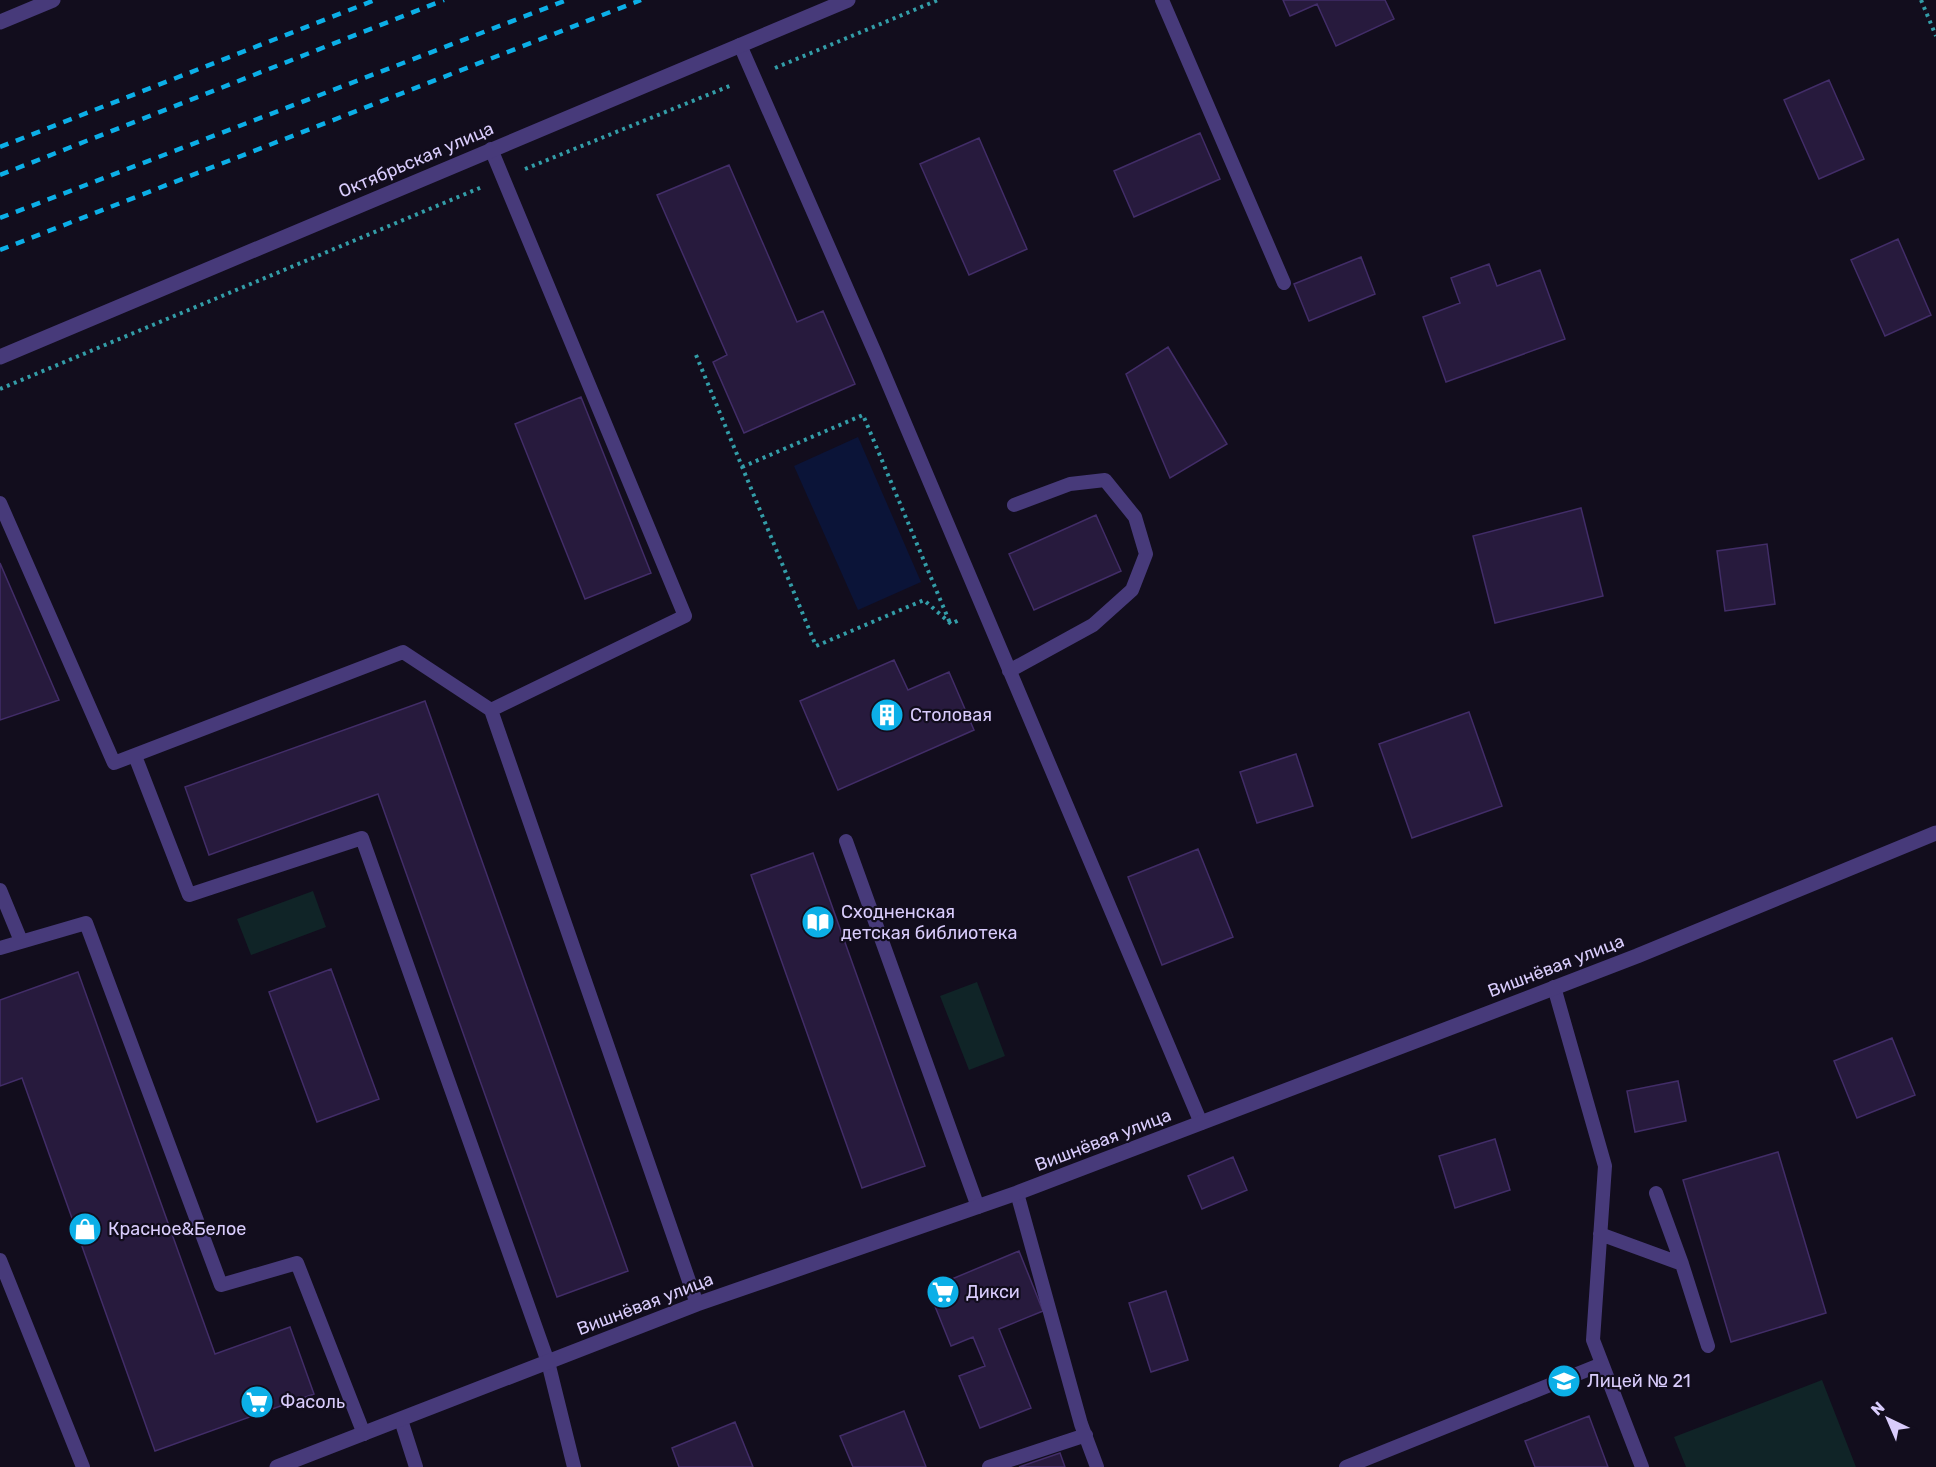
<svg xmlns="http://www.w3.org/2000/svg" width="1936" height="1467" viewBox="0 0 1936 1467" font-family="Rubik,sans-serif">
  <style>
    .green { fill: #102427 }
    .water { fill: #0b1438 }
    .building { fill: #271a3d; stroke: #422d68; stroke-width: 1.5 }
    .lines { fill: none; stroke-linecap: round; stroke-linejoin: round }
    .path { stroke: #339da8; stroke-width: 4; stroke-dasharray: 3 4.5; stroke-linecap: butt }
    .service { stroke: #473a7a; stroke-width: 14 }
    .minor { stroke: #473a7a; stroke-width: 15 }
    .tertiary { stroke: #473a7a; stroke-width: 15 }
    .rail { stroke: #0cafe7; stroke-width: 4.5; stroke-dasharray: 9 8; stroke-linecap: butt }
    .labels { text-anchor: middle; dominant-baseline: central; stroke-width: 4.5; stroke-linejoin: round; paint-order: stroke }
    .street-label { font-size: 18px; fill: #d9ccfc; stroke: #120d1d }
    .poi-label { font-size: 18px; fill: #d9ccfc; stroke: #120d1d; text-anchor: start }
  </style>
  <rect width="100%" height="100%" fill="#120d1d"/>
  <path class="green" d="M313,891L326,927L251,955L237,919Z
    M977,982L1005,1056L969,1070L940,996Z
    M1822,1380L1856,1467H1686L1674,1437Z"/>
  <path class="water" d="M858,437L921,582L858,610L794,466Z"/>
  <path class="building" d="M1283,0H1385L1394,19L1336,46L1317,4L1290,16Z
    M1829,80L1864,159L1819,179L1784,100Z
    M1200,133L1220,179L1134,217L1114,171Z
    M979,138L1027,249L969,275L920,164Z
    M729,165L797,322L823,311L855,384L744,433L713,362L727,355L657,195Z
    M1898,239L1931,315L1885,336L1851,260Z
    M1361,257L1375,294L1309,321L1294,284Z
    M1489,264L1497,286L1540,270L1565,339L1446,382L1423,317L1460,303L1451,278Z
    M1168,347L1227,444L1170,478L1126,374Z
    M581,397L651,573L585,599L515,424Z
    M1581,508L1603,596L1495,623L1473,536Z
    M1096,515L1121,571L1034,610L1009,554Z
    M1767,544L1775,604L1725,611L1717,551Z
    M0,563L59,700L0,720Z
    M894,660L908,690L949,672L974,730L838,790L800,701Z
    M425,701L628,1271L557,1297L378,794L209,855L185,787Z
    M1469,712L1502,806L1412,838L1379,744Z
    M1296,754L1313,806L1257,823L1240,772Z
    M1198,849L1233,937L1162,965L1128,877Z
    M813,853L925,1166L862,1188L751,875Z
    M331,969L379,1099L317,1122L269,992Z
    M78,972L215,1354L290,1327L314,1394L155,1451L22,1078L0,1086V1000Z
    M1892,1038L1915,1095L1857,1118L1834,1061Z
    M1678,1081L1686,1121L1635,1132L1627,1091Z
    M1495,1139L1510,1190L1455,1208L1439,1156Z
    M1778,1152L1826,1313L1731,1342L1683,1180Z
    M1233,1157L1247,1190L1202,1209L1188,1176Z
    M1019,1251L1043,1311L999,1329L1031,1408L980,1428L959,1376L985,1366L973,1337L951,1346L928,1289Z
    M1166,1291L1188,1360L1151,1372L1129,1303Z
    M904,1411L926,1467H853L840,1436Z
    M1589,1416L1608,1467H1535L1525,1441Z
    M735,1422L753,1467H679L672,1448Z
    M1060,1453L1065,1467H1019Z"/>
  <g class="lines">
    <path class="path" d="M1921,0L1936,36
      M775,68L938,0
      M525,169L732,85
      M696,355L816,646L924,600L951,624L961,619
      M0,389L482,187
      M742,467L863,415L950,623"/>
    <path class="service" d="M1162,0L1284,283
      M740,45L876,355L1201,1123
      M0,503L114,763L403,652L491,710L685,616L491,149
      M1009,671L1093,625L1132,590L1146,554L1135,517L1105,480L1070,484L1014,505
      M491,710L697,1304
      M135,756L189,895L362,838L548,1362L574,1467
      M846,841L978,1207
      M0,890L21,941
      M0,948L86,923L221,1285L297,1263L364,1434
      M1554,987L1605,1166L1593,1340L1642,1467
      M1017,1193L1081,1424L1097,1467
      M1600,1234L1682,1264L1656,1193
      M0,1260L83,1467
      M1682,1264L1708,1346
      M401,1420L416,1467
      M989,1467L1086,1435
      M1346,1467L1602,1364"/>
    <path class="minor" d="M277,1467L697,1304L1017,1193L1468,1021L1637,956L1936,833"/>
    <path class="tertiary" d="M0,22L53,0
      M0,357L848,0"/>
    <path class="rail" d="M0,147L375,0
      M0,175L444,0
      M0,218L567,0
      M0,250L641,0"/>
  </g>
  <defs>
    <g id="building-disc" transform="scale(1.725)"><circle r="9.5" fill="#0cafe7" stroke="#120d1d"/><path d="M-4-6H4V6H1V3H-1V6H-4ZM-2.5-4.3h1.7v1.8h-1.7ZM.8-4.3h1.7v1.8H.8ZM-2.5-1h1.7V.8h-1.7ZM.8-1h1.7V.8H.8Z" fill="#fff"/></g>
    <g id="library-disc" transform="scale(1.725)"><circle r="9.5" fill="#0cafe7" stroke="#120d1d"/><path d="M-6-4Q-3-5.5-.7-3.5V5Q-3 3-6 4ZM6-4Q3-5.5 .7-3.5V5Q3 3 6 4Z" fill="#fff"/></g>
    <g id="shop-disc" transform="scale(1.725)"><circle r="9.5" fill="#0cafe7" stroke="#120d1d"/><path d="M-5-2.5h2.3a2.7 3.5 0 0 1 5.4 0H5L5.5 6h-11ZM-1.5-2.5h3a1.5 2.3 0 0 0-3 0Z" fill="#fff"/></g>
    <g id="supermarket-disc" transform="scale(1.725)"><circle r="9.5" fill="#0cafe7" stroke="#120d1d"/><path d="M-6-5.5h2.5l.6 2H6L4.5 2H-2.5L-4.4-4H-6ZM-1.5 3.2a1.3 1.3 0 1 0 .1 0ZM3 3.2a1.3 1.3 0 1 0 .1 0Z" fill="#fff"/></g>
    <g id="school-disc" transform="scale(1.725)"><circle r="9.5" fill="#0cafe7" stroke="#120d1d"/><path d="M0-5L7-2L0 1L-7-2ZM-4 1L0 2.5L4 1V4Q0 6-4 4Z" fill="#fff"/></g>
  </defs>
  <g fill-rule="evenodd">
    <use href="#building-disc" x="887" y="715"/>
    <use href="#library-disc" x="818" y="922"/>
    <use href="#shop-disc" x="85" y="1229"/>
    <use href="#supermarket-disc" x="943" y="1292"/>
    <use href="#school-disc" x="1564" y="1381"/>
    <use href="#supermarket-disc" x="257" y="1402"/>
  </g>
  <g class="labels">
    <g class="street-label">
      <text transform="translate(416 160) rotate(-23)">Октябрьская улица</text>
      <text transform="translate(1556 966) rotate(-21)">Вишнёвая улица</text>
      <text transform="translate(1103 1140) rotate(-21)">Вишнёвая улица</text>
      <text transform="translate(645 1304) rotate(-21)">Вишнёвая улица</text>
    </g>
    <g class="poi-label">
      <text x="910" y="715">Столовая</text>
      <text x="841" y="912">Сходненская<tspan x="841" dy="21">детская библиотека</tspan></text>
      <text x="108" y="1229">Красное&amp;Белое</text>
      <text x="966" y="1292">Дикси</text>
      <text x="1587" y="1381">Лицей № 21</text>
      <text x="280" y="1402">Фасоль</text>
    </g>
  </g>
  <g transform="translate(1888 1419) rotate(316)" stroke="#120d1d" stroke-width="4.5" paint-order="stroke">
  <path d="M0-4.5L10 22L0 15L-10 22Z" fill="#d9ccfc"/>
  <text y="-9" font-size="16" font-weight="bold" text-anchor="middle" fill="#d9ccfc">N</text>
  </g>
</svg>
